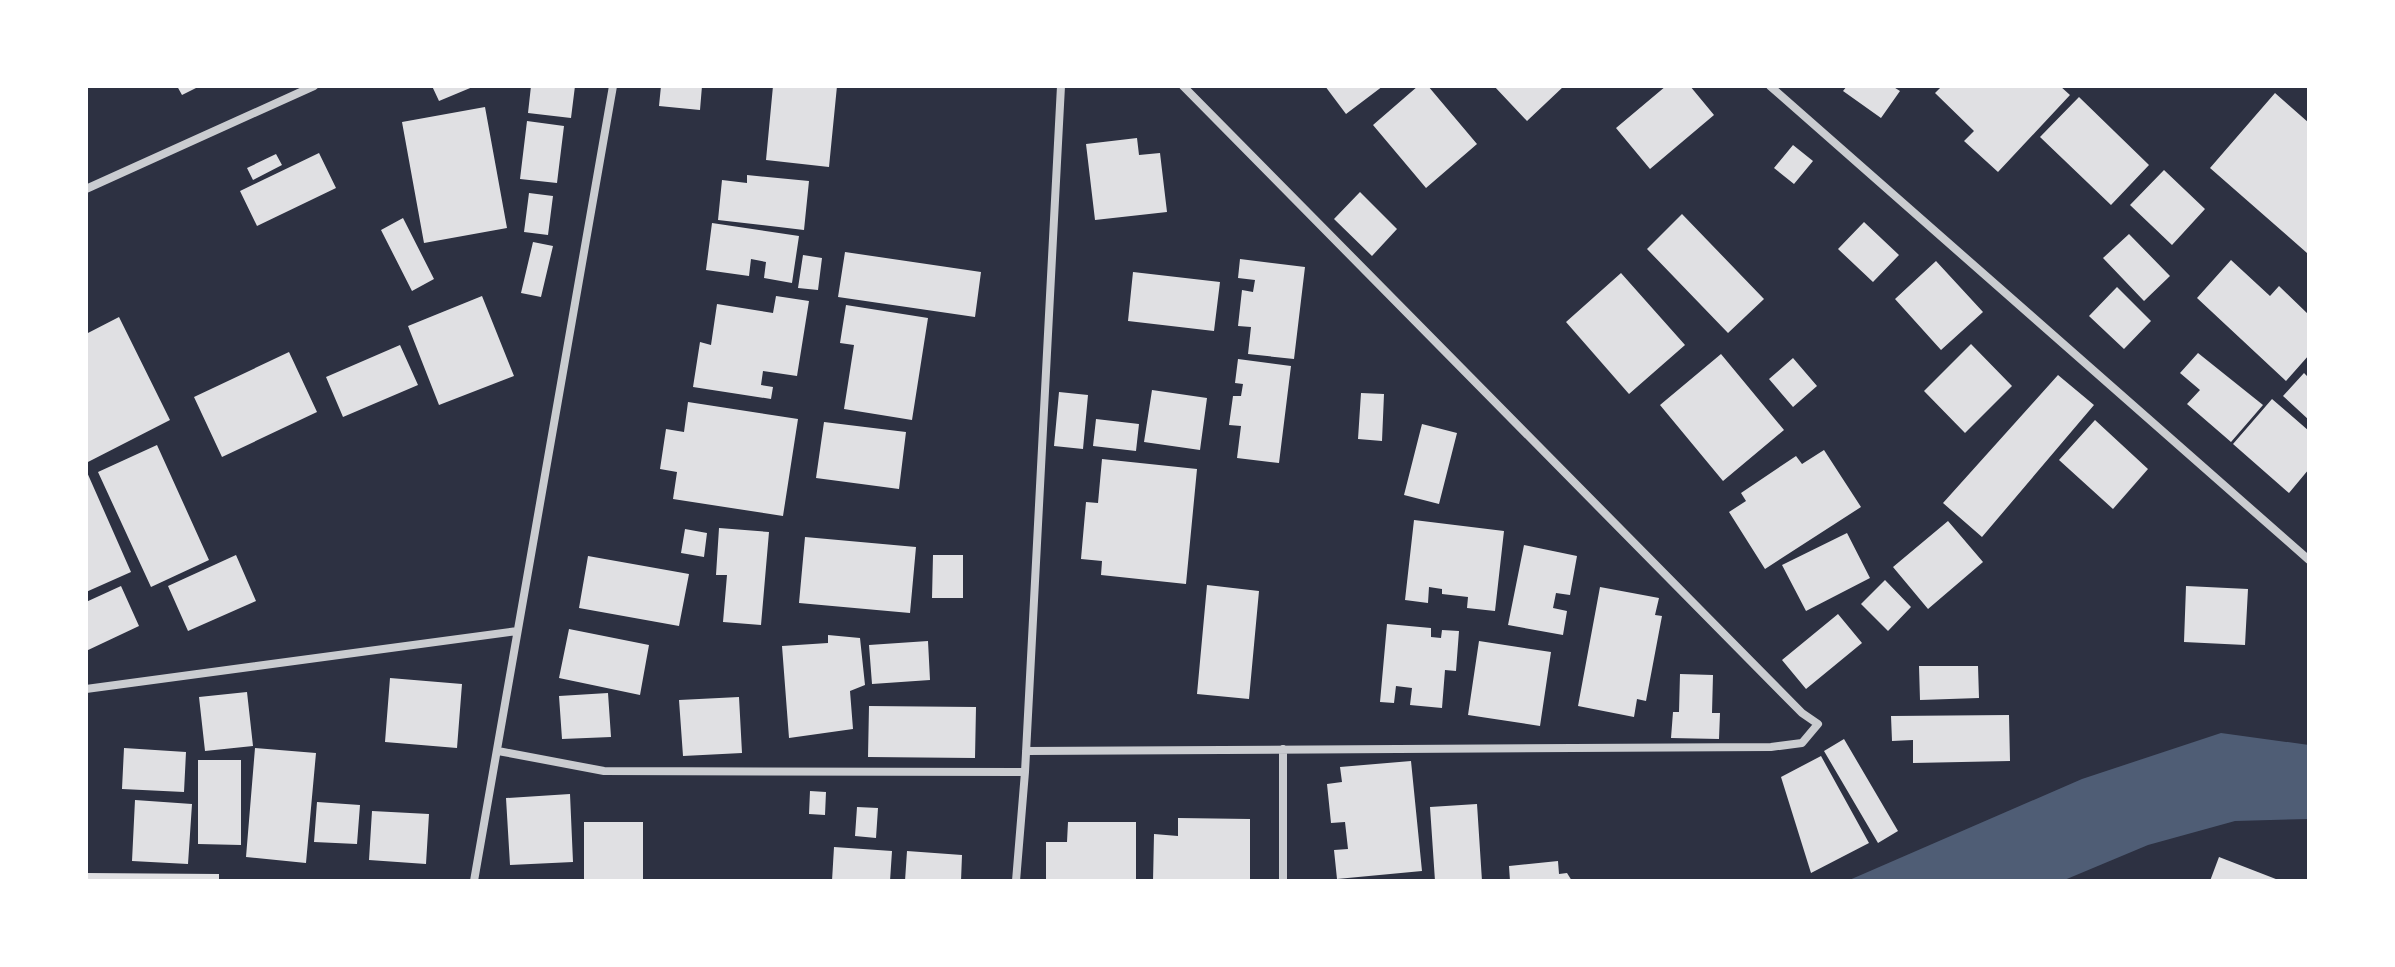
<svg xmlns="http://www.w3.org/2000/svg" width="2395" height="967" viewBox="0 0 2395 967" font-family="'Asap Condensed',sans-serif">
  <style>
    .water { fill: #4f5d75 }
    .building { fill: #e0e0e3 }
    .lines { fill: none; stroke-linecap: round; stroke-linejoin: round }
    .minor { stroke: #caccd0; stroke-width: 8 }
  </style>
  <rect width="100%" height="100%" fill="#2d3142"/>
  <path class="water" d="M2221,733L2309,745V819L2235,821L2148,845L2062,881H1847L2082,779Z"/>
  <path class="building" d="M177,86H200L182,95Z
    M432,86H475L439,101Z
    M531,86H575L571,118L528,113Z
    M661,86H702L700,110L659,106Z
    M773,86H837L829,167L766,160Z
    M1325,86H1383L1346,114Z
    M1418,86H1428L1477,144L1426,188L1373,125Z
    M1494,86H1564L1527,121Z
    M1666,86H1690L1714,115L1650,169L1616,128Z
    M1847,86H1892L1900,91L1881,118L1843,91Z
    M1942,86H2060L2070,95L1998,172L1964,141L1974,131L1935,93Z
    M2275,93L2309,123L2307,253L2210,168Z
    M2079,97L2149,165L2111,205L2040,137Z
    M485,107L507,228L424,243L402,122Z
    M527,121L564,126L557,183L520,179Z
    M1137,138L1139,155L1160,153L1167,212L1095,220L1086,144Z
    M1793,145L1813,161L1794,184L1774,168Z
    M319,153L336,188L257,226L240,191Z
    M276,154L282,165L253,180L247,168Z
    M2164,170L2205,209L2172,245L2130,205Z
    M747,175L809,181L804,230L718,220L722,180L747,183Z
    M1360,192L1397,229L1372,256L1334,219Z
    M529,193L553,196L548,235L524,232Z
    M1682,214L1764,299L1728,333L1647,249Z
    M403,218L434,279L412,291L381,230Z
    M1864,222L1899,255L1873,282L1838,249Z
    M712,223L799,236L792,283L764,278L766,262L751,259L749,276L706,270Z
    M2129,234L2170,276L2144,301L2103,258Z
    M533,242L553,246L541,297L521,293Z
    M845,252L981,272L975,317L838,297Z
    M803,255L822,258L818,290L798,288Z
    M1240,259L1305,267L1294,359L1248,354L1251,327L1238,326L1242,290L1253,292L1255,280L1238,278Z
    M2231,260L2270,296L2279,286L2309,315V355L2286,381L2197,298Z
    M1936,261L1983,312L1941,350L1895,299Z
    M1133,272L1220,282L1214,331L1128,321Z
    M1621,273L1685,345L1629,394L1566,322Z
    M2117,287L2151,321L2124,349L2089,316Z
    M482,296L514,376L439,405L408,326Z
    M776,296L809,301L797,376L763,371L761,385L773,387L771,399L693,387L700,342L711,345L717,304L773,313Z
    M846,305L928,318L912,420L844,409L854,345L840,343Z
    M119,317L170,420L86,463V334Z
    M1971,344L2012,386L1965,433L1924,391Z
    M400,345L418,385L343,417L326,377Z
    M289,352L317,412L222,457L194,397Z
    M2198,353L2263,405L2231,442L2187,404L2200,390L2180,373Z
    M1721,354L1784,430L1723,481L1660,405Z
    M1793,358L1817,386L1793,407L1769,379Z
    M1238,359L1291,366L1279,463L1237,458L1241,426L1229,425L1233,396H1241L1243,384L1235,383Z
    M2304,373L2309,378V420L2283,396Z
    M2058,375L2094,405L1982,537L1943,503Z
    M1152,390L1207,398L1200,450L1144,442Z
    M1059,392L1088,395L1083,449L1054,446Z
    M1361,393L1384,394L1382,441L1358,439Z
    M2272,399L2309,431V469L2289,493L2233,444Z
    M688,402L798,419L783,516L673,499L677,472L660,469L666,429L684,432Z
    M1096,419L1139,424L1136,451L1093,446Z
    M2095,420L2148,469L2113,509L2059,460Z
    M824,422L906,432L899,489L816,478Z
    M1422,424L1457,433L1439,504L1404,495Z
    M157,445L209,560L151,587L98,472Z
    M1824,450L1861,507L1765,569L1729,512L1746,501L1741,493L1796,456L1802,464Z
    M1102,459L1197,469L1186,584L1101,575L1102,561L1081,559L1086,502L1098,503Z
    M86,470L131,572L86,592Z
    M1414,520L1504,531L1495,611L1467,608L1468,597L1442,594V589L1429,587L1428,603L1405,600Z
    M1948,521L1983,562L1928,609L1893,567Z
    M719,528L769,532L761,625L723,622L727,575H716Z
    M685,529L707,533L704,557L681,553Z
    M1847,533L1870,578L1806,611L1782,565Z
    M805,537L916,547L910,613L799,603Z
    M1524,545L1577,556L1570,595L1556,593L1553,608L1567,611L1563,635L1508,625Z
    M236,555L256,601L188,631L168,586Z
    M933,555H963V598H932Z
    M588,556L689,574L679,626L579,608Z
    M1885,580L1911,607L1888,631L1861,604Z
    M1207,585L1259,591L1249,699L1197,694Z
    M121,586L139,626L86,651V602Z
    M2186,586L2248,589L2245,645L2184,642Z
    M1600,587L1659,598L1655,615L1662,616L1646,701L1637,699L1634,717L1578,706Z
    M1838,614L1862,643L1806,689L1782,660Z
    M1387,624L1431,628V637L1441,638L1442,630L1459,631L1456,671L1445,670L1442,708L1410,705L1412,688L1396,686L1394,703L1380,702Z
    M569,629L649,645L640,695L559,678Z
    M828,635L860,638L865,685L850,691L853,729L789,738L782,646L828,643Z
    M928,641L930,680L872,684L869,645Z
    M1479,641L1551,652L1540,726L1468,715Z
    M1919,666H1978L1979,698L1920,700Z
    M1680,674L1713,675L1712,713H1720L1719,739L1671,738L1673,712H1679Z
    M390,678L462,684L457,748L385,742Z
    M247,692L253,746L205,751L199,697Z
    M608,693L611,737L562,739L559,696Z
    M739,697L742,753L683,756L679,700Z
    M869,706L976,707L975,758L868,757Z
    M2009,715L2010,761L1913,763V740L1892,741L1891,716Z
    M1844,739L1898,831L1878,843L1824,751Z
    M124,748L186,752L184,792L122,789Z
    M255,748L316,753L306,863L246,857Z
    M1821,756L1869,843L1811,873L1781,777Z
    M198,760H241V845L198,844Z
    M1411,761L1422,871L1337,879L1334,850L1348,849L1345,822L1331,823L1327,784L1342,782L1340,767Z
    M810,791L826,792L825,815L809,814Z
    M570,794L573,862L510,865L506,798Z
    M135,800L192,804L188,864L132,861Z
    M317,802L360,805L357,844L314,842Z
    M1477,804L1482,881H1435L1430,807Z
    M857,807L878,808L876,838L855,836Z
    M372,811L429,814L426,864L369,860Z
    M1178,818L1250,819V881H1153L1154,834L1178,836Z
    M584,822H643V881H584Z
    M1068,822H1136V881H1046V842H1067Z
    M834,847L892,851L890,881H832Z
    M907,851L962,855L961,881H905Z
    M2219,857L2281,881H2210Z
    M1558,861L1559,874L1567,873L1572,881H1510L1509,866Z
    M86,873L219,874V881H86Z"/>
  <g class="lines">
    <path class="minor" d="M1770,86L2309,560
      M86,189L314,86
      M86,689L517,631
      M498,751L604,771L1025,772
      M1026,751L1771,747L1802,743L1818,724L1802,713L1183,86
      M474,881L613,86
      M1016,881L1025,772L1061,86
      M1283,881V749"/>
  </g>
  <rect width="2395" height="967" fill="none" stroke="#ffffff" stroke-width="176"/>
</svg>
